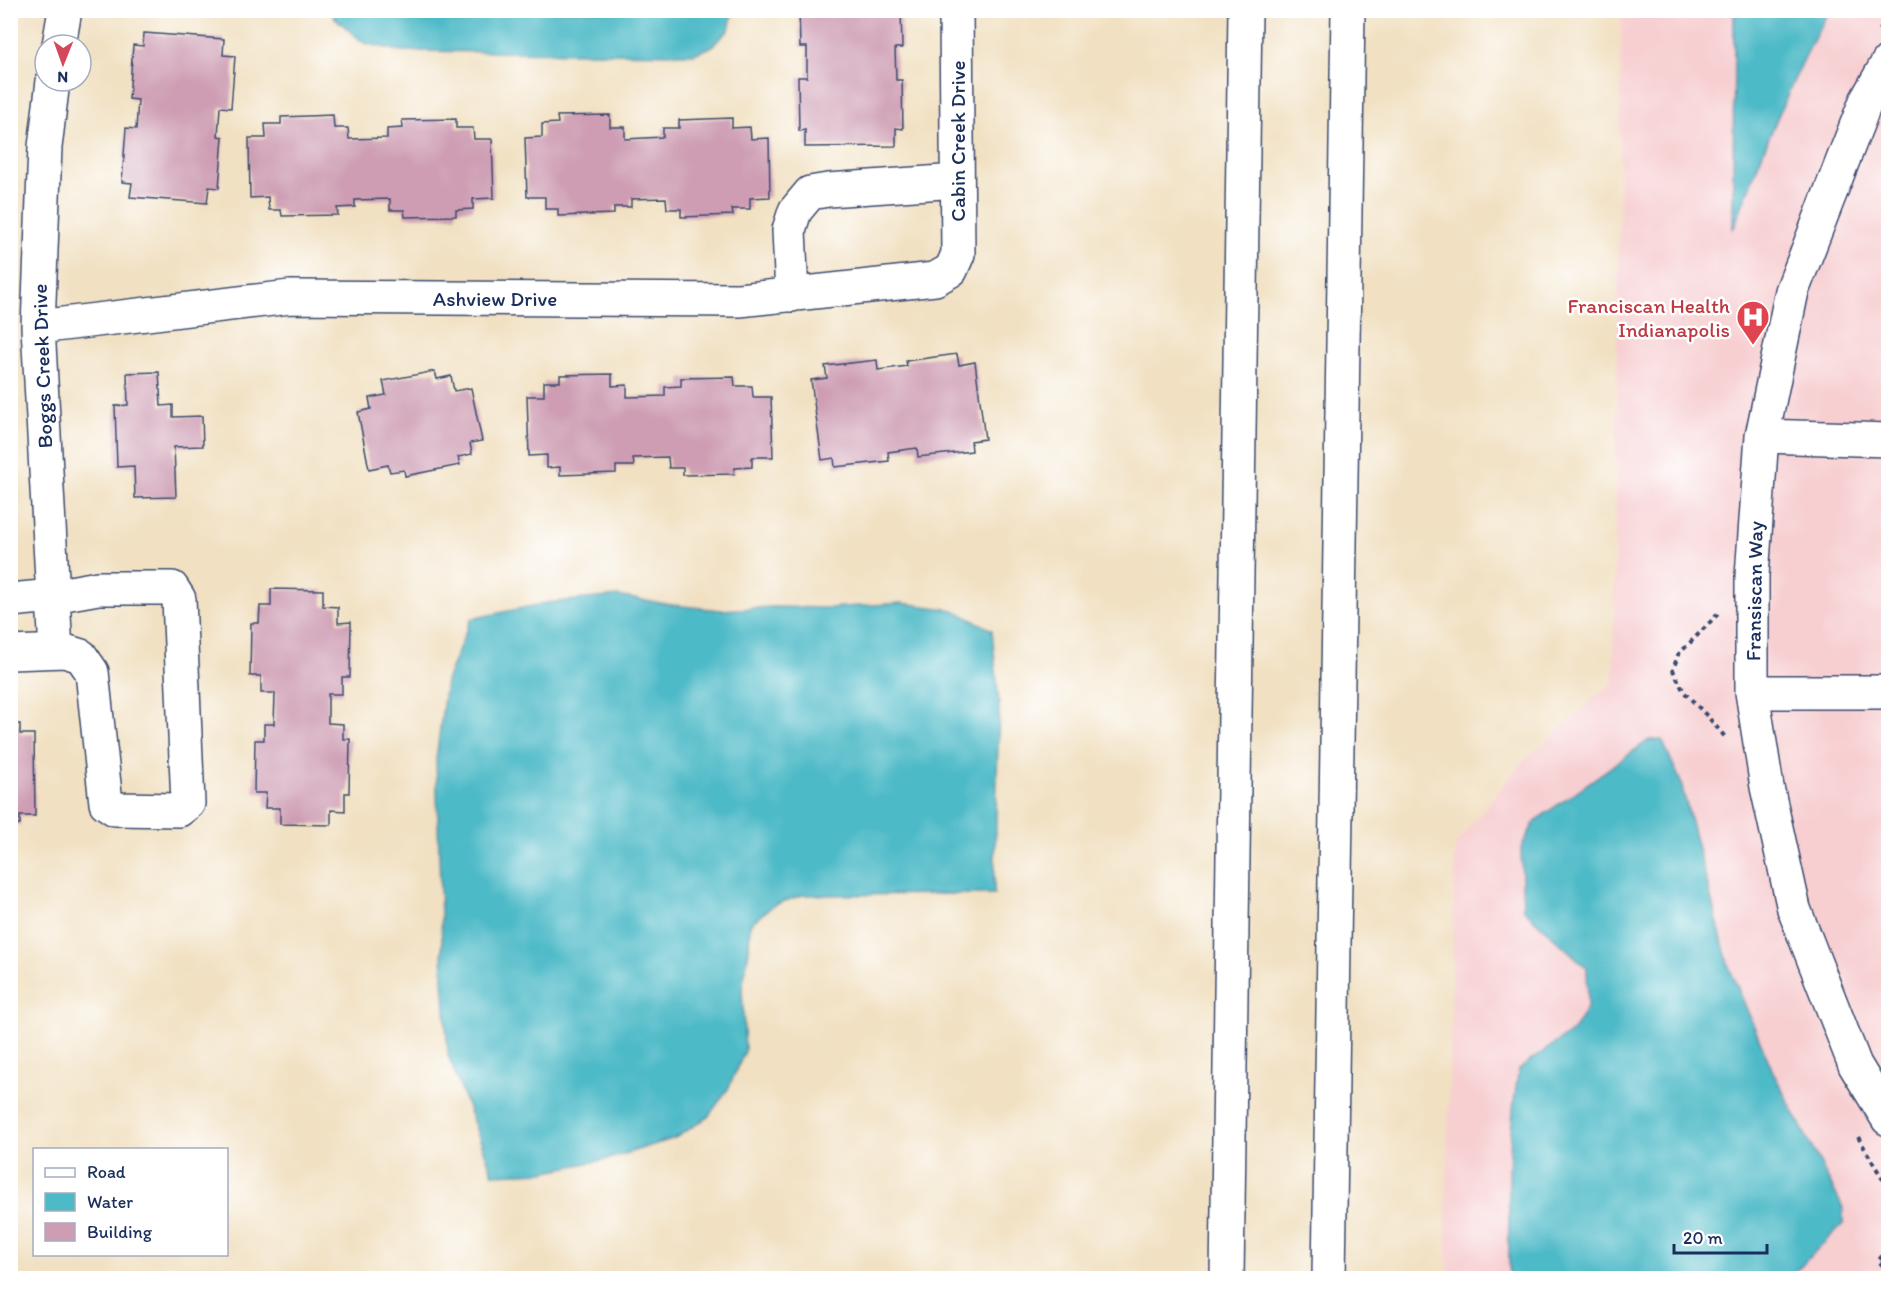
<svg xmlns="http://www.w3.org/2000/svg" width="1899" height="1289" viewBox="0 0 1899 1289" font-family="Itim,sans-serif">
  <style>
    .built { fill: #f7cfd1 }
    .water { fill: #4dbac7; stroke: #347492; stroke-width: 1.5 }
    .building { fill: #ce9db3 }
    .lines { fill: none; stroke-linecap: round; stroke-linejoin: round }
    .minor-casing { stroke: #3b4a6d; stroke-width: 36 }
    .highway-casing { stroke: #3b4a6d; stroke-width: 36 }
    .path { stroke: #3b4a6d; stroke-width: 4; stroke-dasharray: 4.5 4.5; stroke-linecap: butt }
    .minor { stroke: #fff; stroke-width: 33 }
    .highway { stroke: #fff; stroke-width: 33 }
    .labels { text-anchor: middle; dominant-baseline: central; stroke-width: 5; stroke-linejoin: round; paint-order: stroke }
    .street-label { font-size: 21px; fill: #1b2f5e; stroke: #fff }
    .health-label { font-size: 21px; fill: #be3a42; stroke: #fff; text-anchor: end }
  </style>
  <rect width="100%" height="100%" fill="#fff"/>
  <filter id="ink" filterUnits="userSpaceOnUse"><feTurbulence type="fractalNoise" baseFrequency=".0167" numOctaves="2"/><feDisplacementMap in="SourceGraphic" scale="12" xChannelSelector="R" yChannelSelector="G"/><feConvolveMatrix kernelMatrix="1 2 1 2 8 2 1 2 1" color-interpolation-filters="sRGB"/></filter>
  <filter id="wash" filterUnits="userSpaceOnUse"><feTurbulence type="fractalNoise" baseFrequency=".008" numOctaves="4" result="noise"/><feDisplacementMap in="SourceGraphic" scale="24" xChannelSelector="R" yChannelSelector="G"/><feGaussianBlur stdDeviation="1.35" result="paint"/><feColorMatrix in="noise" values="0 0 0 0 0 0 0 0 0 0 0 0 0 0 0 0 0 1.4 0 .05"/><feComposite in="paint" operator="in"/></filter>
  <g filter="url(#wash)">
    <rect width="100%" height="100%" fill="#f1e0c1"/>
    <path class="built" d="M1621,11H1888V1278H1448L1446,1214L1455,844L1521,763L1613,681Z"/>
    <path class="water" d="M332,11V10L733,11L729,30L711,47L694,54L400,51L364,43L334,17Z
      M1734,11H1829C1790,81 1761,155 1733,230Z
      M617,596L673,605L721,610L773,607L829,608L902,603L954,610L992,630L999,703L994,894L802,895L774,905L750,924L749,950L742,989L745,1051L728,1089L708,1117L675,1138L612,1158L543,1172L493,1174L448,1055L443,979L436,760L446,681L471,619L546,603Z
      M1649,740H1662L1680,780L1729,967L1774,1074L1843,1208V1224L1788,1278H1509C1509,1209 1506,1138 1519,1069L1574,1030L1588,1006L1587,968L1523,909L1521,848L1535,821Z"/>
    <g id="blocks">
      <path class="building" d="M799,10H901L902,48H895L896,80H902L903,129L896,128V146L805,147V130L799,131L798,77H807V47H800Z
        M144,33L224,39L223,55L235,56L231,108L220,107L218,136L223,137L219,188L209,187L207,203L130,197L132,183L122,182L126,128L136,129L138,100L129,99L133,45L143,46Z
        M333,115L334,128H348L349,139L387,138V129L403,128L402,120L456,119V128H473L474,139H492L494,198L473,199V209L456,210V216L405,217L404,210H390V199L355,200V207L337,208L338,215L282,216L281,210H269L268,197L250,198L249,138H266L265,124H281V117Z
        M610,115V127H625V139L663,137V128H679V120L732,118V128L750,127L751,139L769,138L770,197L750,198V209H732L733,215L681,217V209H667L666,198L631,199V207H614V214L558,216V209H545V197H527L525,138L542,137V124L558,123L557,116Z
        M957,354L959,365L975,362L985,439L971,441L972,451L918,457L917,448L888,452L889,461L835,467L834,458L822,460L811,380L827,378L825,366L877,360L878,370L907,366L906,361Z
        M435,371L437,379L451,376L454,391L471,388L482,441L470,443L472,454L458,457L460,465L405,476L404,470L390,472L388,465L369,469L358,412L371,409L369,398L386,395L383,381Z
        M159,372L161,406L173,405V417L202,416L203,446L174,447L176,497L135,498L134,466L117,467L115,406L128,405L127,373Z
        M612,374V386L627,385V397L665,396V387L681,386V378L734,377L735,386H752L753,397H771L773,457H752V467L735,468L734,474L683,475V468H669L668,457L633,458L634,466H616V473L560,475V467L547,468V455L529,456L527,396H544V382H560V375Z
        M271,589L323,590V606L338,607V623L351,622L350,677H342V694H328V723L343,724V739H350L349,793H345V811L331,810V825L280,824V808H265L266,793H254L255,740H264V724H274L275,693H261V676H250L251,623H259L260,606H271Z
        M10,724H20V734H34L35,816H20V825H10Z"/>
    </g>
  </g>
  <g filter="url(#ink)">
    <use href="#blocks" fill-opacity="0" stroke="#3b4a6d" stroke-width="1.5"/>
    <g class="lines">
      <g class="minor-casing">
        <path id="minor" d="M59,45L65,10
          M1888,62L1866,101L1792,291L1762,436L1752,576V692L1767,787L1794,909L1855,1065L1888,1119
          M53,81L45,147L38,327L56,651
          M792,295L789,230L795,211L810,193L828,190L957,181
          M38,327L290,297L739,300L935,279L951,270L958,254L956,10
          M1762,436L1888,440
          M10,600L53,596L98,588H172L179,599L188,803L179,810L115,809L106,803L92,672L81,656L65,651L10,653
          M1752,692H1888"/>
      </g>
      <g class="highway-casing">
        <path id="highway" d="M1227,1278L1245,10
          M1329,1278L1348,10"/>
      </g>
      <path class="path" d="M1880,30L1888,16
        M1718,614L1678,655L1673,670L1684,692L1708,717L1726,738
        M1858,1137L1888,1188
        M1888,1249L1878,1261L1888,1270"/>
      <use href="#minor" class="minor"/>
      <use href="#highway" class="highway"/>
    </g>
  </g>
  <defs>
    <g id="hospital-pin" transform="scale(1.725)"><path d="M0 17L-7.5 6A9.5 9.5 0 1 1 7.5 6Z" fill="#e0444e" stroke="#fff"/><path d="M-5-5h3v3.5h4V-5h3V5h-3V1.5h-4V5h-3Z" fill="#fff"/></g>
  </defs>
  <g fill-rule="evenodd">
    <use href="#hospital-pin" x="1753" y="317"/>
  </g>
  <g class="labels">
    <g class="street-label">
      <text transform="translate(957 141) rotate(-90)">Cabin Creek Drive</text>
      <text x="495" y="298">Ashview Drive</text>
      <text transform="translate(42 366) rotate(-92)">Boggs Creek Drive</text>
      <text transform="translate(1754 591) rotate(-89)">Fransiscan Way</text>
    </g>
    <g class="health-label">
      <text x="1730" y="305">Franciscan Health<tspan x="1730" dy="24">Indianapolis</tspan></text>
    </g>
  </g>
  <rect width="1899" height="1289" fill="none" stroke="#fff" stroke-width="36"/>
  <rect x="33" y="1148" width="195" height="108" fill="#ffffff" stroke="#a4acbf" stroke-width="1.5"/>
  <rect x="45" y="1168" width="30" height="9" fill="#ffffff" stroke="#a4acbf" stroke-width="1.5"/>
  <text x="87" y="1178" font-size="18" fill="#1b2f5e">Road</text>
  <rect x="45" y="1193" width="30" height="18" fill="#4dbac7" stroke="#a4acbf" stroke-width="1.5"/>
  <text x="87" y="1208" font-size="18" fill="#1b2f5e">Water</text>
  <rect x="45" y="1223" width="30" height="18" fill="#ce9db3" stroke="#a4acbf" stroke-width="1.5"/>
  <text x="87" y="1238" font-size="18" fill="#1b2f5e">Building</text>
  <g transform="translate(63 63) rotate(181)"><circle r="28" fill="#ffffff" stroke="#a4acbf" stroke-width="1.5"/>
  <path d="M0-4.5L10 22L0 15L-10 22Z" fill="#d1495b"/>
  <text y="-9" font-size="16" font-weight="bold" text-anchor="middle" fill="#1b2f5e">N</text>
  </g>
  <path d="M1674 1244v9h93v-9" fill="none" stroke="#1b2f5e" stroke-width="3"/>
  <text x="1683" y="1244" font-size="18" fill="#1b2f5e" stroke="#ffffff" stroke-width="4.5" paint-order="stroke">20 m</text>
</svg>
